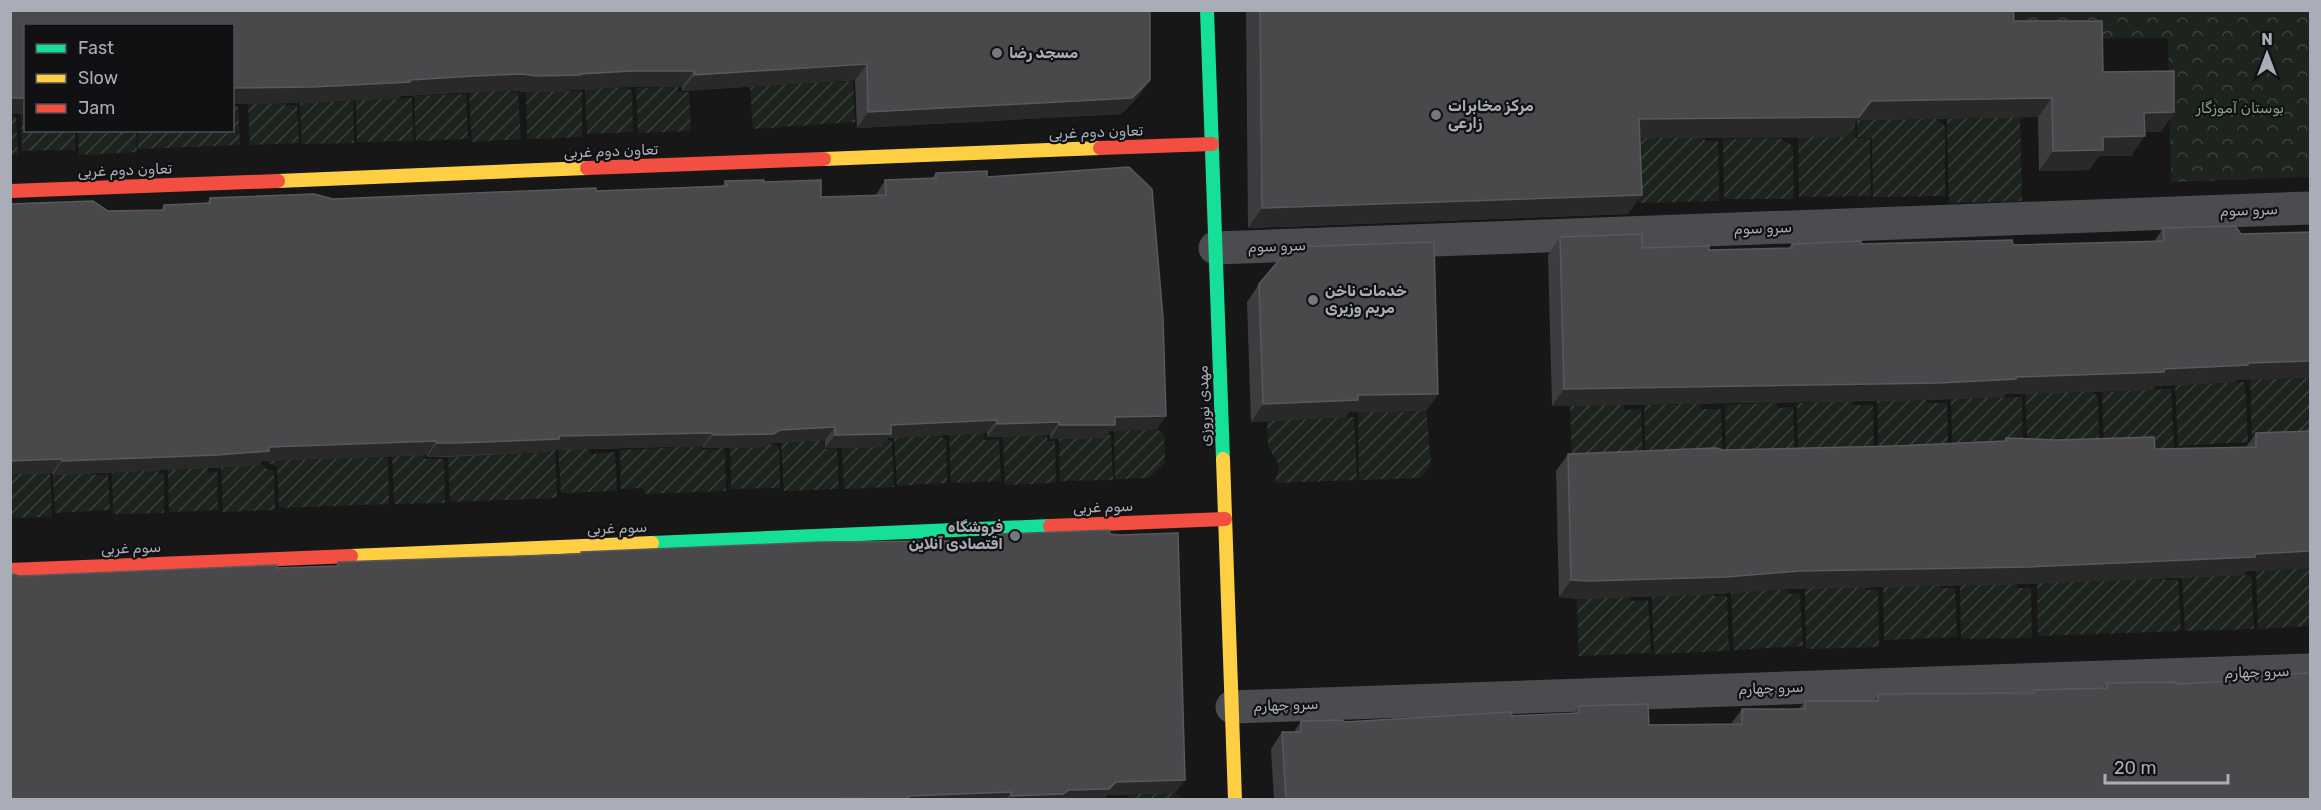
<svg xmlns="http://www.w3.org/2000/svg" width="2321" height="810" viewBox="0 0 2321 810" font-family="Rubik,Cairo,sans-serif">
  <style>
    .park { fill: url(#park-crowns) }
    .garden { fill: url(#garden-furrows) }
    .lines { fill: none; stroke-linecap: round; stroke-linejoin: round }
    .street { stroke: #4b4c50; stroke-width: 33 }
    .fast { stroke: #16e098; stroke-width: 14 }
    .slow { stroke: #ffcf43; stroke-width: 14 }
    .jam { stroke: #f24e42; stroke-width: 14 }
    .wall { fill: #3d3d3f }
    .shaded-wall { fill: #29292a }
    .building { fill: #49494c; stroke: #58595d; stroke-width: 1.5 }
    .poi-dot { fill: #757880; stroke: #111113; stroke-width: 2 }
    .labels { text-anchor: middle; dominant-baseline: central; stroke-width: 4.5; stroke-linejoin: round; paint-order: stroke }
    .poi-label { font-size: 15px; font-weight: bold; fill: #a8adb8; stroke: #111113; text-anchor: start }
    .park-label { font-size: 15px; fill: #7fa381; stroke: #111113 }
    .street-label { font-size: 15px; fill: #a8adb8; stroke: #111113 }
  </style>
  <defs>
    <pattern id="park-crowns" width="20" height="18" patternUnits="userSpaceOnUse" patternTransform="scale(1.5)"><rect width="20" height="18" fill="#1d241e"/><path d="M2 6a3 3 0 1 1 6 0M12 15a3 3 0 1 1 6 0" fill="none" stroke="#3b413d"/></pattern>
    <pattern id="garden-furrows" width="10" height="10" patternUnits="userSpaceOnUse" patternTransform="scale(1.5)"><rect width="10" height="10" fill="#1d241e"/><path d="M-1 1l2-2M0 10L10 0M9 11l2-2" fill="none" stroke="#3b413d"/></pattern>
  </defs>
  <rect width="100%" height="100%" fill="#171717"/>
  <path class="park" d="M2016,11H2310V177L2171,182L2168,38L2016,39Z"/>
  <path class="garden" d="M853,81L855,122L753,129L750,87Z
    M627,87L632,91L633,132L587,134L585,89Z
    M678,87V92H689L691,131L638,133L636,88Z
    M513,90L518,94L521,139L472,142L469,92Z
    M582,91V137L527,139L526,92Z
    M466,94L468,139L416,141L414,96Z
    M412,98L413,141L357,142L356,100Z
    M353,101L354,143L302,144L300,103Z
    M285,102V106L297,105L299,143L250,145L248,103Z
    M233,106H238L240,145L138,149V131L232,130Z
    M21,113H25L26,130L75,131V150L22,151Z
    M11,115L16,117L18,154L11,155Z
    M2020,117L2022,201L1949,203L1947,119Z
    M1936,119L1945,126V196L1873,197L1872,138L1857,137V120Z
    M1855,123V138L1870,139L1871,196L1799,197L1798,137H1845Z
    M78,131H136L137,152L79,155Z
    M1704,137L1705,141H1718L1719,201L1639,203L1638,138Z
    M1779,138L1793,146L1794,199H1724L1723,139Z
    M2310,378V440L2252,442L2250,379Z
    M2245,382L2248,442L2178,446L2175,385Z
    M2171,389L2174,448L2104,451L2102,392Z
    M2091,391L2098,397L2099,450L2028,452L2025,393Z
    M2022,397L2023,454L1953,456L1951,399Z
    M1927,400V403H1947L1948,454L1879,456L1877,401Z
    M1852,401L1853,405H1873L1874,460L1798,461L1797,403Z
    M1777,403L1778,408L1793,407L1795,462L1726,463L1725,405Z
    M1624,404L1625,410L1641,409L1643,463L1572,465L1570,406Z
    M1701,404V409H1721L1723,463L1646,465L1644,405Z
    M1426,407L1431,465L1421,478L1359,480L1358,412H1415Z
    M1354,417L1357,480L1275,483L1279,465L1268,446L1267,421Z
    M1157,429L1164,435L1165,463L1148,478L1115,479L1114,431Z
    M983,433L984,440L999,439L1001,481L951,483L949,435Z
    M938,435L946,440L947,483L897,486L894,437Z
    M1039,435L1047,437L1048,441H1055L1056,483L1005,485L1003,436Z
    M1105,435H1111L1113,480L1060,481L1059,439L1105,438Z
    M824,440L825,449L837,448L839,489L784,491L781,442Z
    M882,440H892L894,487L844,489L842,448L881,447Z
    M549,442L555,446L557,498L450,502L448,457L549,453Z
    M769,444L779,446L780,488L731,489L730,448L764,447Z
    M702,446V450L725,448L726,491L647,494L642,488L621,489L620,450Z
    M558,447L561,450L589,448L590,454L615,452L617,491L561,493Z
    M424,452L425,459H444L445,503L394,504L392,453Z
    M379,457L388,458L389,504L279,508L277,467L264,461Z
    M265,465L266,469L274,470L275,510L223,512L221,466Z
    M50,467L52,517L11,518L10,474L45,473Z
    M208,468V472L217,471L218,510L169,512L168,470Z
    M158,470L159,474L164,473V513L113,514L112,471Z
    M94,472L95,475L108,474L110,510L55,513L53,475Z
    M2310,568V626L2258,629L2256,571Z
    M2251,575L2254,629L2185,631L2182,577Z
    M2165,577V580L2178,579L2181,631L2038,636L2037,582Z
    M2017,584V588H2031L2032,638L1961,639L1960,585Z
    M1940,585L1941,588H1955L1957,637L1884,640L1883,587Z
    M1867,587V590H1878L1879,647L1806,649L1805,588Z
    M1788,590L1789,594L1800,593L1803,646L1734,650L1731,592Z
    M1714,594V596H1727L1729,651L1654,654L1652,596Z
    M1630,596L1631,601L1648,600L1651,653L1579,656L1577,599Z
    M1175,793L1180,796V799H1128V794Z"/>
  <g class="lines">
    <path class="street" d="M1215,248L2310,208
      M1232,707L2310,670"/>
    <path class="fast" d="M1207,10L1223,459
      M652,543L1050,526"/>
    <path class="slow" d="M824,159L1100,148
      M278,181L587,168
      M1223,459L1235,800
      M351,556L652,543"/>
    <path class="jam" d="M1100,148L1212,144
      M587,168L824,159
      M10,191L278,181
      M1050,526L1225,519
      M10,570L351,556"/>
  </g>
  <path class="wall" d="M10,10H1150L1139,96L1121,114L857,128L855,80L682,91V87H621L570,90L568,92H526L511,90L401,96L399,98L300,103L232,26Z
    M1246,10H2014V21L2174,112L2161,132H2145L2131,156H2099L2089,170L2039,171L2038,117L1857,120L1845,137L1639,138L1628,214L1248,228Z
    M936,173L987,177L1157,429L1110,431L1105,438L1050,439V435L987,437V433L888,438L881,447L825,448V440L770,443L764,447L703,448V446L551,450L549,452L448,457H427V455L262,461L260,465L208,468L53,475L52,473L10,474V204L108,211L161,210L164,205L206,204L210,198L333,199L596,191L722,186L725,181L764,182L821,197L876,195L885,180L932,178Z
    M2163,228L2237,380L2236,382L2155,386L2152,390L2006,394L2004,397L1927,400L1552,406L1548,255L1560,237L1642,248L1709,250L1788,248L1792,244L2013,245L2154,242Z
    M1259,284L1438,394L1426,411L1349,412L1346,417L1251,422L1247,302Z
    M2310,426V568L2246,571L2243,575L2017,584L1788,589L1714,594L1577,599L1559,597L1556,471L1568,454L1895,446L2003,442L2006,438L2155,449L2246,447L2256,433L2306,431Z
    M1000,534L1175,793L1107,795L1103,800H10L20,576L336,566L338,562L580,554L581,552L993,545Z
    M2255,676L2310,800H1274L1271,749L1282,732H1294L1301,721L1345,722L1574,713L1579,706L1649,725L1731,724L1742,709H1799L1805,701H1874L1878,694L2032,693L2034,690L2103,688L2107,683L2176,684L2252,681Z"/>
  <path class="shaded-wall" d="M867,64L855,80L682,91L694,75Z
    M632,71H694L682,87H621L570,90L568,92H526L511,90L401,96L399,98L300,103L232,104V88L522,74H580Z
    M1150,80L1139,96L1121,114L857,128L868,112Z
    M10,98H26V113L10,114Z
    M2052,98L2038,117L1857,120L1845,137L1625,138L1639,119L1871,101Z
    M2174,112L2161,132H2131L2144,113Z
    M2145,136L2131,156H2099L2089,170L2039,171L2053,151L2103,137Z
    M1642,195L1628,214L1248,228L1262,208Z
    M2310,361V378L2237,380L2236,382L2155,386L2152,390L2006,394L2004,397L1927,400L1552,406L1564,389L2016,377L2164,369L2248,363Z
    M1438,394L1426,411L1349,412L1346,417L1251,422L1263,404L1358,395Z
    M1166,416L1157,429L1110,431L1105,438L1050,439L1059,425L1115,417Z
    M997,420L987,433L888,438L881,447L825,448L835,435L891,425Z
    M1059,422L1050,435L987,437L997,424Z
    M835,427L825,440L770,443L764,447L703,448L713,435L780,430Z
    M712,433L703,446L551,450L549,452L427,457L437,443L559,436Z
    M436,441L427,455L262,461L260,465L208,468L53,475L62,461L269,447Z
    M62,459L52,473L10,474V461Z
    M2310,551V568L2246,571L2243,575L2017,584L1788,589L1714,594L1577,599L1559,597L1571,580Z
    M1185,780L1175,793L1107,795L1103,800H1008L1011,796L1069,790L1116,782Z
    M1011,792L1006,800H906L909,796Z
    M858,798L857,800H800Z"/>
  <path class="building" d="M10,10H1150V80L1132,98L868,112L867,64L694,75V71H632L580,74V75L537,76L522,74L474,76L410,80V82L312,87L232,88V26H26V98H10Z
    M1260,10H2014V21H2102L2103,72L2174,71V112L2144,113L2145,136L2103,137V150L2053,151L2052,98L1871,101L1859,117L1639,119L1642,195L1262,208Z
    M1129,167L1152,189L1163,318L1166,416L1115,417V425H1059V422L997,424V420L891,425V434L835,435V427L780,430L773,434L713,435L712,433L559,436V439L457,443H437L436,441L269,447V451L217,455L62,461V459L10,461V204L93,201L108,211L164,210V205L210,203V198L314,194L333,199L596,188V191L727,186L725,181L764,180V182L821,180V197L886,195L885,180L936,178V173L987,171V177Z
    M2235,226L2241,234L2310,232V361L2248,363V365L2164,369V372L2016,377V379L1939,383L1564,389L1560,237L1642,234V248L1709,246V250L1792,248V244L1861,241V244L2012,240L2013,245L2164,241L2163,228Z
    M1434,242L1438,394L1358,395V400L1263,404L1259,284L1290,247Z
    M2310,426V551L2255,554V557L2029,567L1800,571L1726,577L1589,581L1571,580L1568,454L1716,448L1723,450L1895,446L2006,441V438L2057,440L2154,437L2155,449L2256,447V433L2310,431Z
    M1109,530L1110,534L1119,535L1178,533L1185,780L1116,782L1109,789L1069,790L1063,794L1011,796V792L909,796L906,800H859L858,798L800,800H10V573L20,576L277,565V568L338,566V562L581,554V552L819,542L949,541L957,546L1001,545L1000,534Z
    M2310,673V800H1286L1282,732H1301V721L1342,720L1345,722L1511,712L1512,716L1579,713V706L1648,704L1649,725L1742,724V709H1805V701H1878V694L2034,693V690L2107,688V683L2176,682V684L2255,680V676Z"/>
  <g class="poi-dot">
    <circle cx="997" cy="53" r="6"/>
    <circle cx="1436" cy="115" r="6"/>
    <circle cx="1313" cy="300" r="6"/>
    <circle cx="1015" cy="536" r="6"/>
  </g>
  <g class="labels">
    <g class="poi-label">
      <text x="1009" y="53">مسجد رضا</text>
      <text x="1448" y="106">مرکز مخابرات<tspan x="1448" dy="17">زارعی</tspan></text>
      <text x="1325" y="291">خدمات ناخن<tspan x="1325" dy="17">مریم وزیری</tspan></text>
      <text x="1003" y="527" text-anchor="end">فروشگاه<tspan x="1003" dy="17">اقتصادی آنلاین</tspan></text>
    </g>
    <g class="park-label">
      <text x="2240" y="108">بوستان آموزگار</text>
    </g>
    <g class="street-label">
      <text transform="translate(1096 132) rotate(-2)">تعاون دوم غربی</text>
      <text transform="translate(611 151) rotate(-2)">تعاون دوم غربی</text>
      <text transform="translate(125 170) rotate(-2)">تعاون دوم غربی</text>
      <text transform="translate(2249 210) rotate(-2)">سرو سوم</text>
      <text transform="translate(1763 228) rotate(-2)">سرو سوم</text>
      <text transform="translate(1277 246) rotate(-2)">سرو سوم</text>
      <text transform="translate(1204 406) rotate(-92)">مهدی نوروزی</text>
      <text transform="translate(1103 507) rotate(-2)">سوم غربی</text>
      <text transform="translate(617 528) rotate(-2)">سوم غربی</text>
      <text transform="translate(131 548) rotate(-2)">سوم غربی</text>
      <text transform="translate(2257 672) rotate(-2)">سرو چهارم</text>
      <text transform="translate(1771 688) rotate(-2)">سرو چهارم</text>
      <text transform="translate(1286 705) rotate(-2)">سرو چهارم</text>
    </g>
  </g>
  <rect width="2321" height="810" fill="none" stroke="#a8adb8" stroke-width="24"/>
  <rect x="24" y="24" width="210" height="108" fill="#111113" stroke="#4d4f55" stroke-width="1.5"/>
  <rect x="36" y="44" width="30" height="9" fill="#16e098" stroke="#4d4f55" stroke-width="1.5"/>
  <text x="78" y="54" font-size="18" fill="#a8adb8">Fast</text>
  <rect x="36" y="74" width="30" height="9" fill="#ffcf43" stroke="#4d4f55" stroke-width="1.5"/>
  <text x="78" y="84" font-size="18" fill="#a8adb8">Slow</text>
  <rect x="36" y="104" width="30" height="9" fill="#f24e42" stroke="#4d4f55" stroke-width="1.5"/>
  <text x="78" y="114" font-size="18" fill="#a8adb8">Jam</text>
  <g transform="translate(2267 54)" stroke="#111113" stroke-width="4.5" paint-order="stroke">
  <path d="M0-4.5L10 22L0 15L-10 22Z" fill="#a8adb8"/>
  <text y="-9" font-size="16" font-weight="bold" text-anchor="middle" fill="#a8adb8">N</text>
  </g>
  <path d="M2105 774v9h123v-9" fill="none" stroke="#a8adb8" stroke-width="3"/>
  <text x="2114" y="774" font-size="18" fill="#a8adb8" stroke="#111113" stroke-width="4.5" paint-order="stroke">20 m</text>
</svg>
